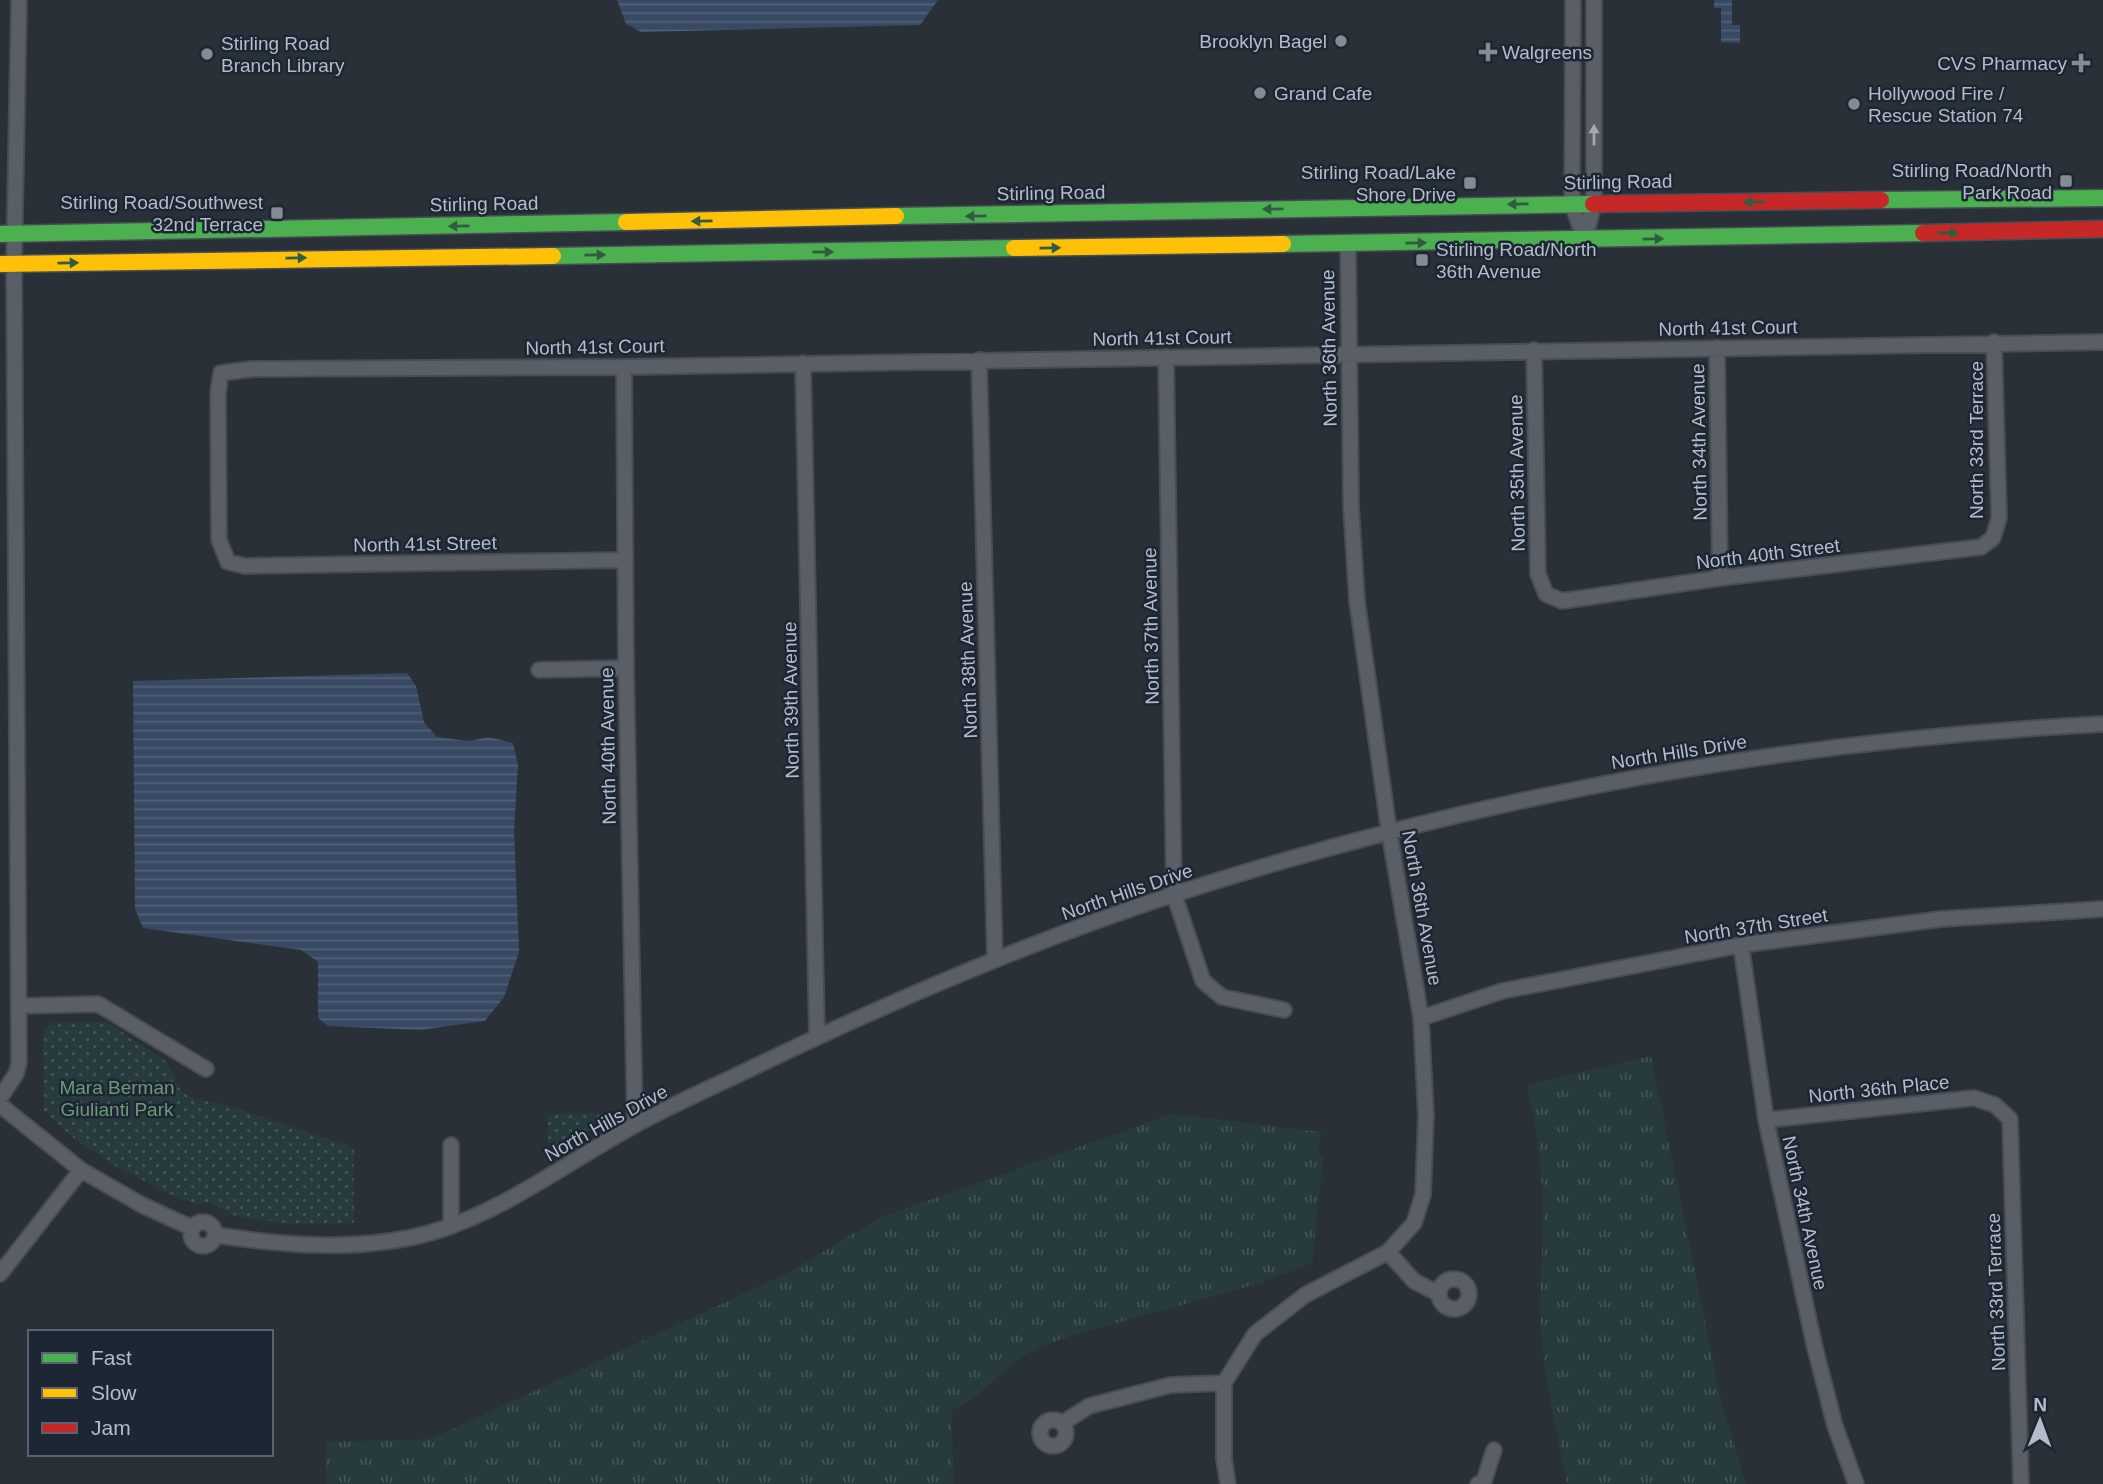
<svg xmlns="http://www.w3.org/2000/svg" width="2103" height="1484" viewBox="0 0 2103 1484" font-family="Arial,sans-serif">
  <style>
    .grass { fill: url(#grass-tufts) }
    .park { fill: url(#park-dots) }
    .water { fill: url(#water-rules) }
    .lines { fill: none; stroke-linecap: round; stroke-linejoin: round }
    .street-casing { stroke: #484c53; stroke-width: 18 }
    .fast-casing { stroke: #484c55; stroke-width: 19 }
    .slow-casing { stroke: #484c55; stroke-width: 19 }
    .jam-casing { stroke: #484c55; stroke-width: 19 }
    .street { stroke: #5a5e66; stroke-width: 14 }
    .fast { stroke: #4caf50; stroke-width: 16 }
    .slow { stroke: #ffc107; stroke-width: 16 }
    .jam { stroke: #c62828; stroke-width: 16 }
    .oneway { fill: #a2a9b5 }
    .oneway2 { fill: #305d3f }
    .poi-dot { fill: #848b96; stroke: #1d2633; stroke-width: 2.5 }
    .labels { text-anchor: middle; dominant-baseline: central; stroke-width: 5; stroke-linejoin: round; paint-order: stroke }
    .poi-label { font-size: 19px; fill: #b4bcc9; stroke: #1d2633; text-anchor: end }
    .street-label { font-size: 19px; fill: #b4bcc9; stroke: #1d2633 }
    .park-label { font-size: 19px; fill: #6b9a76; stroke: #1d2633 }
  </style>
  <defs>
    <pattern id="grass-tufts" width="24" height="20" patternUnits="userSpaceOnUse" patternTransform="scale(1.75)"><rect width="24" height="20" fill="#273a3e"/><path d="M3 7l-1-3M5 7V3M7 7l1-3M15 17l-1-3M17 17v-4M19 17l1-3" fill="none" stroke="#445559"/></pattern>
    <pattern id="park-dots" width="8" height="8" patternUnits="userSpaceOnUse" patternTransform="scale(1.75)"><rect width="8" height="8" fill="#273a3e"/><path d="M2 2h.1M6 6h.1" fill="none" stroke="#445559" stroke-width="1.8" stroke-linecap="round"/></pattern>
    <pattern id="water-rules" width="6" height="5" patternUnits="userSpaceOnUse" patternTransform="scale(1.75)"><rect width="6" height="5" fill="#384963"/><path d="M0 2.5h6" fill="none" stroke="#526178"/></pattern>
  </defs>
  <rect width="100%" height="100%" fill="#2a3038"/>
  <path class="grass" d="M1651,1056L1720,1396L1746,1484H1567C1559,1440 1548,1396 1543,1352C1538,1309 1542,1266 1543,1223C1543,1176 1538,1131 1527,1085Z
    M1172,1114L1322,1132L1317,1149L1323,1159L1312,1263L1257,1284L1063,1338L1024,1355L971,1400L951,1411L954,1484H326V1442L431,1439L788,1273L879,1218Z"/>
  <path class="park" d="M107,1022L167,1062L182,1093L196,1099L225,1105L354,1148V1223L295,1224L259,1220L232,1215L209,1202L197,1204L180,1199L115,1166L77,1141L44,1111L43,1031L51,1023Z
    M617,1113V1115L548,1155V1114Z"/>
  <path class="water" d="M617,0H938L920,25L641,32L626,24Z
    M1714,0H1732V25H1740V43L1721,42V8H1714Z
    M407,673L416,686L424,722L437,737L469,741L489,737L513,743L518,765L514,830L519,952L504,997L485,1021L420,1030L328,1026L318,1018V962L301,950L143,928L135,909L133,681Z"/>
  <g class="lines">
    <g class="street-casing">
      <path id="street" d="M1573,0L1572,204L1585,240
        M1585,238L1594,204V0
        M1717,348L1720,578
        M1534,350L1538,574L1546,594L1562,601L1720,578L1981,547L1993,538L1999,518L1994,342
        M1166,357L1174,894L1203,981L1222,997L1284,1010
        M979,360L995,959
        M803,363L817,1037
        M624,367L626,668L635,1125
        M625,560L245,566L228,562L219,540L218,393L221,373L252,369L624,367L2103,342
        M539,670L626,668
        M1741,945L1766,1120L1814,1344L1835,1426L1856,1484
        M19,1006L98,1004L206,1069
        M1421,1018L1502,991L1741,945L1941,919L2103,909
        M0,1098L16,1074L19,1063L14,264L19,0
        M0,1105L81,1170L142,1205L192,1228
        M1766,1120L1974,1098L1995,1105L2010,1119L2021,1484
        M191 1234a12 12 0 1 1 24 0a12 12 0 1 1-24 0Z
        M451,1226V1145
        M216,1235C287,1246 363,1252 433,1232C506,1210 569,1161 635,1125C673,1104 713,1087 752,1068C889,1002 1030,941 1175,894C1475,797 1788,740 2103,724
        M1388,1252L1414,1281L1439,1294
        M0,1274L81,1170
        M1439 1294a15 15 0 1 1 30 0a15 15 0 1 1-30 0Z
        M1040 1433a13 13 0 1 1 26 0a13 13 0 1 1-26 0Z
        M1063,1423L1089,1406L1171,1385L1224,1383
        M1228,1484L1224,1459V1383L1255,1334L1305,1295L1388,1252L1414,1223L1423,1195L1426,1116L1421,1018L1389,831L1357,601L1351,506L1348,244
        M1478,1484L1484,1481L1494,1450"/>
    </g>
    <g class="fast-casing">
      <path id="fast" d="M1881,200L2103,198
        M896,216L1593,204
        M0,234L626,222
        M1283,244L1923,233
        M553,256L1014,248"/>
    </g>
    <g class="slow-casing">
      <path id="slow" d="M626,222L896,216
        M1014,248L1283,244
        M0,264L553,256"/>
    </g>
    <g class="jam-casing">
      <path id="jam" d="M1593,204L1881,200
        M1923,233L2103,229"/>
    </g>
    <use href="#street" class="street"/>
    <use href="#fast" class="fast"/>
    <use href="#slow" class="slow"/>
    <use href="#jam" class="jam"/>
  </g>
  <defs><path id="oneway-solid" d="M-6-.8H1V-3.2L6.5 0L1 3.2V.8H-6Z" transform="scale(1.75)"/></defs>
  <use class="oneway" href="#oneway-solid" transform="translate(1594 135) rotate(-90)"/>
  <g class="oneway2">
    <use href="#oneway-solid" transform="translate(1754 202) rotate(179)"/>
    <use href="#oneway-solid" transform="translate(1518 204) rotate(179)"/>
    <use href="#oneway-solid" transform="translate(1273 209) rotate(179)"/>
    <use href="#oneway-solid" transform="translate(976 216) rotate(179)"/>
    <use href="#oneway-solid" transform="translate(702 221) rotate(179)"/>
    <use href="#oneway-solid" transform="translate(459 226) rotate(179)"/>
    <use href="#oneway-solid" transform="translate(1948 233) rotate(-1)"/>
    <use href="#oneway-solid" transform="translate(1653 239) rotate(-1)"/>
    <use href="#oneway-solid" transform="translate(1416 243) rotate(-1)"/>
    <use href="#oneway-solid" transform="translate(1050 248) rotate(-1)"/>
    <use href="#oneway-solid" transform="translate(823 252) rotate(-1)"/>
    <use href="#oneway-solid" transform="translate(595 255) rotate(-1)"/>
    <use href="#oneway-solid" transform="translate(296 258) rotate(-1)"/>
    <use href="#oneway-solid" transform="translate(68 263) rotate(-1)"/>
  </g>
  <g class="poi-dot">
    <circle cx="1341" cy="41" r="7"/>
    <path d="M1484.5 41.5h7v7h7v7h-7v7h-7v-7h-7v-7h7z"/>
    <circle cx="207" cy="54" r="7"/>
    <path d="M2077.5 52.5h7v7h7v7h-7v7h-7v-7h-7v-7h7z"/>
    <circle cx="1260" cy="93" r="7"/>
    <circle cx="1854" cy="104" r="7"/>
    <rect x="2059" y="174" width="14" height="14" rx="3.5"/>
    <rect x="1463" y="176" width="14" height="14" rx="3.5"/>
    <rect x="270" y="206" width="14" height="14" rx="3.5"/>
    <rect x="1415" y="253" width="14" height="14" rx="3.5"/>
  </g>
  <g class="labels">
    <g class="poi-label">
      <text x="1327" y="41">Brooklyn Bagel</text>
      <text x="221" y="43" text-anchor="start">Stirling Road<tspan x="221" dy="22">Branch Library</tspan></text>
      <text x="1502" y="52" text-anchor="start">Walgreens</text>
      <text x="2067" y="63">CVS Pharmacy</text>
      <text x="1274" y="93" text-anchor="start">Grand Cafe</text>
      <text x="1868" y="93" text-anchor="start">Hollywood Fire /<tspan x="1868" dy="22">Rescue Station 74</tspan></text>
      <text x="2052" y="170">Stirling Road/North<tspan x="2052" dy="22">Park Road</tspan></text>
      <text x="1456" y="172">Stirling Road/Lake<tspan x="1456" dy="22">Shore Drive</tspan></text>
      <text x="263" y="202">Stirling Road/Southwest<tspan x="263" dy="22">32nd Terrace</tspan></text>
      <text x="1436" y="249" text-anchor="start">Stirling Road/North<tspan x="1436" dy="22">36th Avenue</tspan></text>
    </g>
    <g class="street-label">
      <text transform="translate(1618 182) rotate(-1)">Stirling Road</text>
      <text transform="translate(1051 193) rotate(-1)">Stirling Road</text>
      <text transform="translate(484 204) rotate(-1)">Stirling Road</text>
      <text transform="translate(1728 328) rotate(-1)">North 41st Court</text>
      <text transform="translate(1162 338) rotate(-1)">North 41st Court</text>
      <text transform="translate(595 347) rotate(-1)">North 41st Court</text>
      <text transform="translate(1329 348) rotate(-91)">North 36th Avenue</text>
      <text transform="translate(1976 440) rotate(-90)">North 33rd Terrace</text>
      <text transform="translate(1699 442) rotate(-91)">North 34th Avenue</text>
      <text transform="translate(1517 473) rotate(-91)">North 35th Avenue</text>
      <text transform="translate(425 544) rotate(-1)">North 41st Street</text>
      <text transform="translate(1768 554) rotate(-7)">North 40th Street</text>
      <text transform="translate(1151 626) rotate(-91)">North 37th Avenue</text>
      <text transform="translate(968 660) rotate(-92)">North 38th Avenue</text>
      <text transform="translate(791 700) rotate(-91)">North 39th Avenue</text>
      <text transform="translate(608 746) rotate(-91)">North 40th Avenue</text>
      <text transform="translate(1679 752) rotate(-9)">North Hills Drive</text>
      <text transform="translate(1127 892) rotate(-19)">North Hills Drive</text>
      <text transform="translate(1422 908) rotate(80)">North 36th Avenue</text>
      <text transform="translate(1756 926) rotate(-9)">North 37th Street</text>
      <text transform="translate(1879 1089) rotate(-6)">North 36th Place</text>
      <text transform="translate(606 1123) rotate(-29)">North Hills Drive</text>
      <text transform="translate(1805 1213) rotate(78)">North 34th Avenue</text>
      <text transform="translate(1996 1292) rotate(-92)">North 33rd Terrace</text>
    </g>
    <g class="park-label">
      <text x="117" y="1087">Mara Berman<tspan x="117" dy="22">Giulianti Park</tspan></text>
    </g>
  </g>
  <rect x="28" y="1330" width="245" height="126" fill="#1d2633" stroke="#59626f" stroke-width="2"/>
  <rect x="42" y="1353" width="35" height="10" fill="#4caf50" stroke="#59626f" stroke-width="2"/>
  <text x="91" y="1365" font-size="21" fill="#b4bcc9">Fast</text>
  <rect x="42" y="1388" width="35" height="10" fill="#ffc107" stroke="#59626f" stroke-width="2"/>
  <text x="91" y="1400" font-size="21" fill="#b4bcc9">Slow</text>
  <rect x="42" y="1423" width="35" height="10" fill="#c62828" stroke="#59626f" stroke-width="2"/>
  <text x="91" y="1435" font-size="21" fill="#b4bcc9">Jam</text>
  <g transform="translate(2040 1421) rotate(1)" stroke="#1d2633" stroke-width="5" paint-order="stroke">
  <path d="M0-5L12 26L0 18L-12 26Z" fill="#b4bcc9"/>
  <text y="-10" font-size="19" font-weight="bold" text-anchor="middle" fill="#b4bcc9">N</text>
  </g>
</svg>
